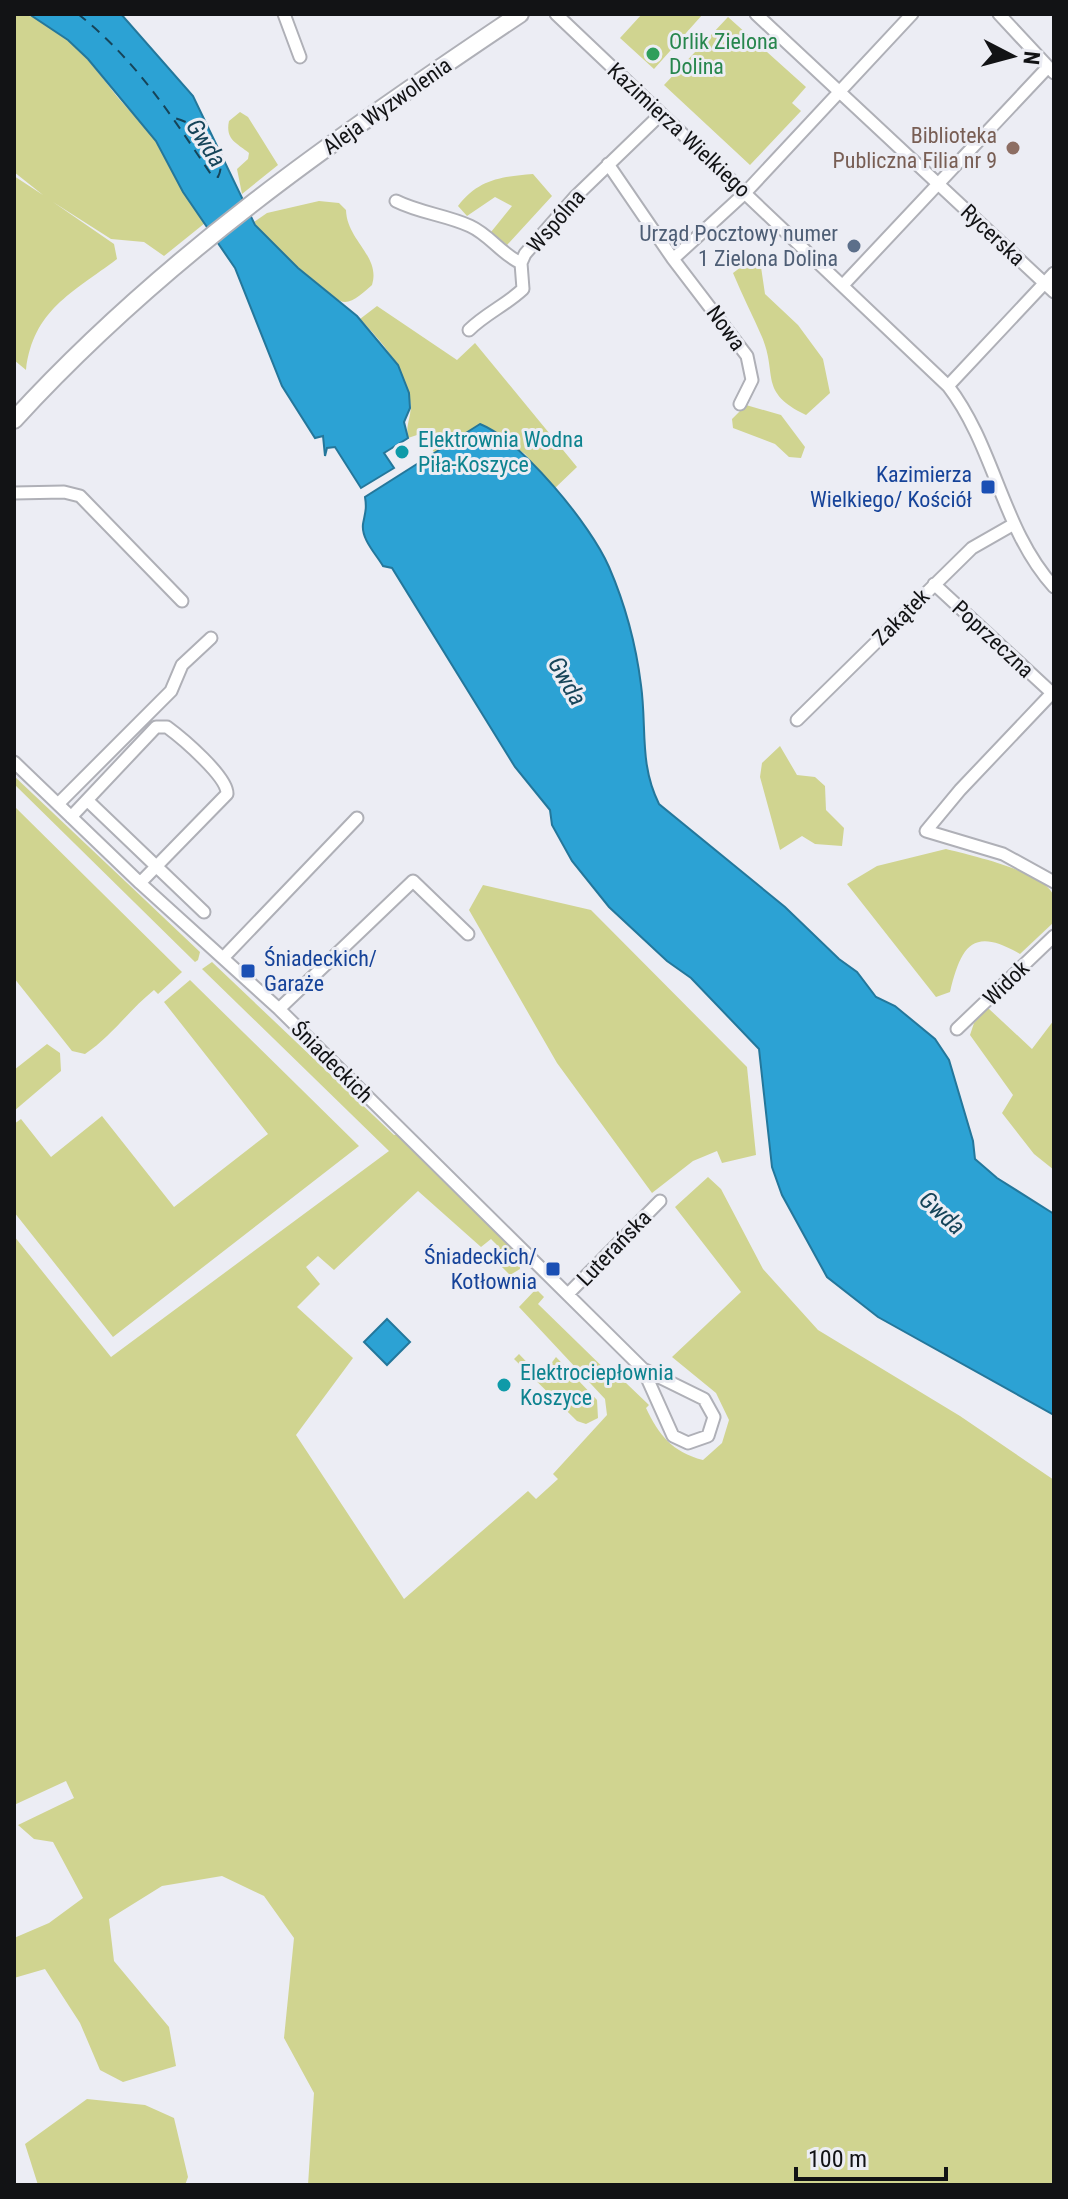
<svg xmlns="http://www.w3.org/2000/svg" width="1068" height="2199" viewBox="0 0 1068 2199" font-family="'Roboto Condensed',sans-serif">
  <style>
    .green { fill: #d0d490 }
    .water { fill: #2ca2d4; stroke: #24779b; stroke-width: 2 }
    .lines { fill: none; stroke-linecap: round; stroke-linejoin: round }
    .ferry { stroke: #164459; stroke-width: 2; stroke-dasharray: 10 8; stroke-linecap: butt }
    .street-casing { stroke: #afb0b7; stroke-width: 15 }
    .secondary-casing { stroke: #afb0b7; stroke-width: 20 }
    .street { stroke: #fff; stroke-width: 11 }
    .secondary { stroke: #fff; stroke-width: 16 }
    .leisure-dot { fill: #2e9e5b; stroke: #ecedf4; stroke-width: 3 }
    .education-dot { fill: #8d6e63; stroke: #ecedf4; stroke-width: 3 }
    .service-dot { fill: #5c6f8a; stroke: #ecedf4; stroke-width: 3 }
    .culture-dot { fill: #0f9aa8; stroke: #ecedf4; stroke-width: 3 }
    .transit-dot { fill: #1a4fb4; stroke: #ecedf4; stroke-width: 3 }
    .labels { text-anchor: middle; dominant-baseline: central; stroke-width: 6; stroke-linejoin: round; paint-order: stroke }
    .leisure-label { font-size: 22px; fill: #27864d; stroke: #ecedf4; text-anchor: start }
    .street-label { font-size: 22px; fill: #121315; stroke: #ecedf4 }
    .education-label { font-size: 22px; fill: #785e54; stroke: #ecedf4; text-anchor: end }
    .service-label { font-size: 22px; fill: #4e5e75; stroke: #ecedf4; text-anchor: end }
    .culture-label { font-size: 22px; fill: #0d838f; stroke: #ecedf4; text-anchor: start }
    .transit-label { font-size: 22px; fill: #164399; stroke: #ecedf4; text-anchor: end }
    .water-label { font-size: 24px; font-style: italic; fill: #164459; stroke: #ecedf4 }
  </style>
  <rect width="100%" height="100%" fill="#ecedf4"/>
  <path class="green" d="M14,14C61,14 94,69 121,101C133,115 147,128 157,143C175,169 187,197 205,223L164,256L144,242L111,239L53,202L114,244L117,259C72,293 33,310 26,370L14,360V176L43,195L14,172Z
    M642,14H703L654,69L620,38Z
    M728,17L806,87L792,103L801,111L750,165L664,85Z
    M240,112L248,117L278,165L242,194L237,169L248,159L249,153C237,143 225,140 229,121Z
    M533,174L552,196L507,245L491,232L512,206L495,197L467,216L458,206C479,179 500,177 533,174Z
    M319,201L339,203L346,210C347,241 381,256 372,285C365,291 354,302 345,302C328,302 264,237 254,222L267,213Z
    M741,267H761L765,294L798,325L823,359L830,393L806,415C758,392 778,375 762,337C753,316 742,295 733,273Z
    M377,306L457,360L475,343L577,467L554,489L525,454L480,424L435,454L423,433L408,438C405,423 413,415 410,401C405,368 382,342 360,319Z
    M746,405L781,415L805,447L801,458L789,457L775,444L733,428L732,419Z
    M780,746L797,775L815,777L825,786L826,810L844,828L842,846L815,844L802,836L780,850L760,777L762,763Z
    M14,776L200,952L198,960L195,962L14,784Z
    M14,806L182,972L158,994L154,990C129,1010 112,1036 85,1054L72,1051L14,978Z
    M946,849C969,855 1048,872 1054,897C1056,904 1054,915 1054,922L1020,954C972,926 961,947 950,992L936,997L847,884L877,866Z
    M483,885L591,910L747,1067L756,1155L722,1163L717,1151L693,1161L652,1193L557,1063L469,910Z
    M212,962L394,1135L399,1134L519,1252L520,1269L510,1275L492,1257L500,1248L491,1239L481,1247L418,1191L334,1270L318,1256L306,1267L320,1284L297,1307L353,1358L296,1435L404,1599L528,1491L536,1499L558,1479L553,1474L607,1415L605,1399L519,1307L536,1289L544,1297L538,1304L618,1382L626,1383L649,1405L646,1408C659,1435 672,1452 703,1460L722,1443L729,1420L716,1393L672,1357L741,1292L675,1207L708,1177L721,1189L763,1269L818,1330L960,1416L1054,1480V2185H308L314,2093L284,2038L294,1938L264,1896L222,1876L162,1886L109,1919L114,1961L169,2027L176,2066L123,2082L100,2070L80,2023L45,1969L14,1978V1938L49,1923L83,1898L53,1842L34,1839L18,1825L74,1798L66,1781L14,1805V1236L111,1357L389,1151L202,969Z
    M190,980L359,1146L113,1337L14,1212V1124L21,1119L51,1157L102,1116L174,1207L268,1134L164,1002Z
    M988,1008L1032,1049L1054,1020V1170L1034,1154L1002,1113L1013,1095L970,1035L974,1023Z
    M47,1044L60,1053L61,1071L14,1111V1070Z
    M519,1354L541,1377L556,1357L597,1400L598,1418L586,1424L577,1421L514,1359Z
    M87,2099L145,2105L174,2118L188,2177L185,2185H38L25,2144Z"/>
  <path class="water" d="M29,14H121L193,96L255,225L298,268L357,316L398,365L409,393L410,408L404,422L408,438L384,453L394,468L361,488L335,447L327,448L325,456L323,436L315,438L282,386L235,268L183,192L156,141L88,59L68,40Z
    M480,424C522,441 591,525 609,567C625,604 636,645 641,685C647,728 639,764 659,804L785,907L839,959L857,972L876,997L895,1006L935,1039L949,1060L973,1141L975,1159L997,1178L1054,1214V1415L878,1317L827,1277L782,1195L772,1167L759,1049L691,978L667,961L609,907L572,861L552,825L550,810L515,767L392,568L383,566C376,554 361,539 363,524C365,513 367,509 365,497Z
    M387,1319L410,1342L387,1365L364,1342Z"/>
  <g class="lines">
    <path class="ferry" d="M78,14C135,59 172,116 212,176L218,177C231,150 197,123 174,118"/>
    <g class="street-casing">
      <path id="street" d="M284,14L300,57
        M556,14L948,386C995,447 1002,530 1054,587
        M756,14L1054,292
        M999,14L1054,73
        M608,164L673,259L747,356L752,380L740,404
        M396,201C420,213 446,215 470,226C490,235 501,254 521,263
        M673,259L745,193L912,14
        M844,284L1048,67
        M469,330C485,314 506,305 523,289L521,263L525,254L575,197L661,114
        M948,386L1054,273
        M14,493L64,492L80,496L182,601
        M934,584L1052,693
        M1054,691L960,790L926,831L1003,854L1054,882
        M797,720L972,548L1014,524
        M14,762L140,883L279,1009L643,1369L704,1399L714,1417L708,1436L688,1443L673,1436L643,1369
        M87,800L204,912
        M58,804L171,691L182,665L211,638
        M71,817L156,727H167C182,738 228,777 227,794L140,883
        M223,958L357,818
        M279,1009L413,881L468,934
        M957,1029L1054,936
        M568,1294L660,1201"/>
    </g>
    <g class="secondary-casing">
      <path id="secondary" d="M14,420C162,258 339,135 520,14"/>
    </g>
    <use href="#street" class="street"/>
    <use href="#secondary" class="secondary"/>
  </g>
  <circle class="leisure-dot" cx="653" cy="54" r="8"/>
  <circle class="education-dot" cx="1013" cy="148" r="8"/>
  <circle class="service-dot" cx="854" cy="246" r="8"/>
  <g class="culture-dot">
    <circle cx="402" cy="452" r="8"/>
    <circle cx="504" cy="1385" r="8"/>
  </g>
  <g class="transit-dot">
    <rect x="980" y="479" width="16" height="16" rx="4"/>
    <rect x="240" y="963" width="16" height="16" rx="4"/>
    <rect x="545" y="1261" width="16" height="16" rx="4"/>
  </g>
  <g class="labels">
    <g class="leisure-label">
      <text x="669" y="41">Orlik Zielona<tspan x="669" dy="25">Dolina</tspan></text>
    </g>
    <g class="street-label">
      <text transform="translate(387 106) rotate(-35)">Aleja Wyzwolenia</text>
      <text transform="translate(679 130) rotate(43)">Kazimierza Wielkiego</text>
      <text transform="translate(556 221) rotate(-49)">Wspólna</text>
      <text transform="translate(993 235) rotate(43)">Rycerska</text>
      <text transform="translate(726 328) rotate(54)">Nowa</text>
      <text transform="translate(901 617) rotate(-45)">Zakątek</text>
      <text transform="translate(993 639) rotate(43)">Poprzeczna</text>
      <text transform="translate(1006 983) rotate(-44)">Widok</text>
      <text transform="translate(332 1062) rotate(45)">Śniadeckich</text>
      <text transform="translate(614 1248) rotate(-46)">Luterańska</text>
    </g>
    <g class="education-label">
      <text x="997" y="135">Biblioteka<tspan x="997" dy="25">Publiczna Filia nr 9</tspan></text>
    </g>
    <g class="service-label">
      <text x="838" y="233">Urząd Pocztowy numer<tspan x="838" dy="25">1 Zielona Dolina</tspan></text>
    </g>
    <g class="culture-label">
      <text x="418" y="439">Elektrownia Wodna<tspan x="418" dy="25">Piła-Koszyce</tspan></text>
      <text x="520" y="1372">Elektrociepłownia<tspan x="520" dy="25">Koszyce</tspan></text>
    </g>
    <g class="transit-label">
      <text x="972" y="474">Kazimierza<tspan x="972" dy="25">Wielkiego/ Kościół</tspan></text>
      <text x="264" y="958" text-anchor="start">Śniadeckich/<tspan x="264" dy="25">Garaże</tspan></text>
      <text x="537" y="1256">Śniadeckich/<tspan x="537" dy="25">Kotłownia</tspan></text>
    </g>
    <g class="water-label">
      <text transform="translate(206 143) rotate(57)">Gwda</text>
      <text transform="translate(567 681) rotate(60)">Gwda</text>
      <text transform="translate(942 1213) rotate(42)">Gwda</text>
    </g>
  </g>
  <rect width="1068" height="2199" fill="none" stroke="#121315" stroke-width="32"/>
  <g transform="translate(1012 56) rotate(96)" stroke="#ecedf4" stroke-width="6" paint-order="stroke">
  <path d="M0-6L14 30L0 20L-14 30Z" fill="#121315"/>
  <text y="-12" font-size="22" font-weight="bold" text-anchor="middle" fill="#121315">N</text>
  </g>
  <path d="M796 2167v12h150v-12" fill="none" stroke="#121315" stroke-width="4"/>
  <text x="808" y="2167" font-size="24" fill="#121315" stroke="#ecedf4" stroke-width="6" paint-order="stroke">100 m</text>
</svg>
